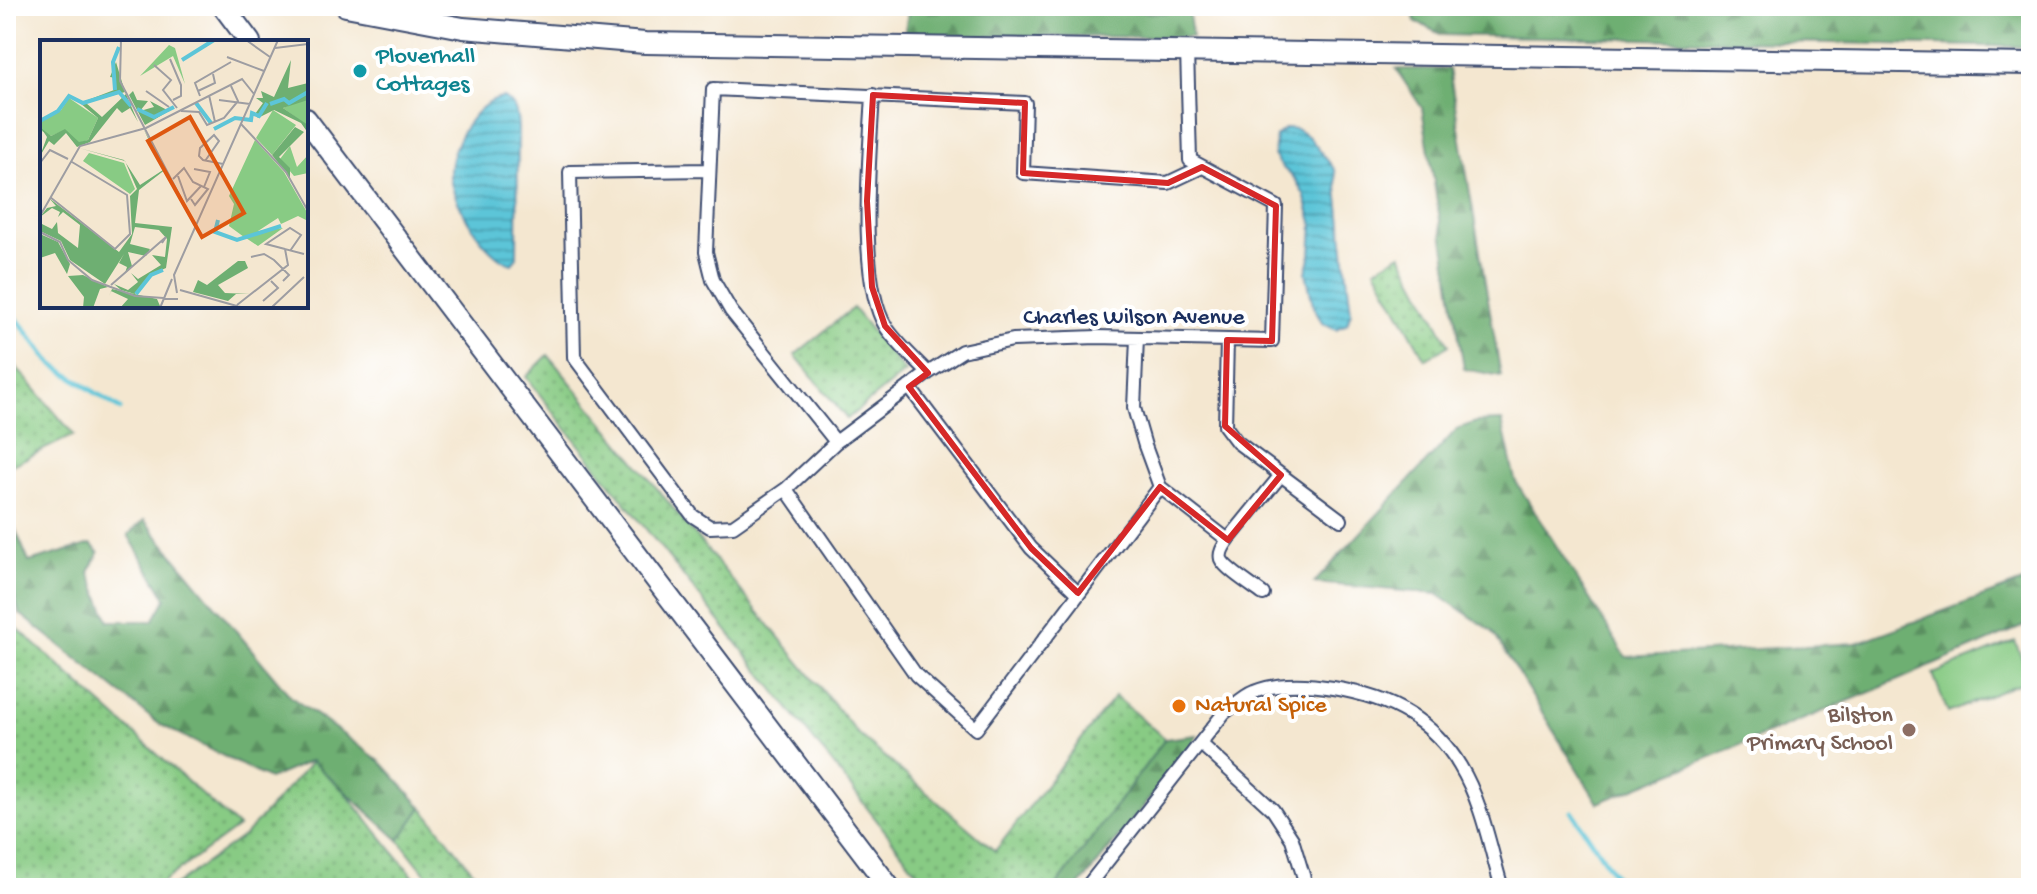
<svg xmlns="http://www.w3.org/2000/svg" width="2037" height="894" viewBox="0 0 2037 894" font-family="'Gochi Hand',sans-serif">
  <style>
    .grass { fill: url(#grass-dots); stroke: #527d71; stroke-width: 2 }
    .forest { fill: url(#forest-firs); stroke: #446f68; stroke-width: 2 }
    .pitch { fill: #88cb84; stroke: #527d71; stroke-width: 2 }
    .water { fill: url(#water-rules); stroke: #3c7a9b; stroke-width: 2 }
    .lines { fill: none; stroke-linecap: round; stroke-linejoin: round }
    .stream { stroke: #5cc5d8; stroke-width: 5 }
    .minor-casing { stroke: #3c4b6f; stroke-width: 16 }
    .primary-casing { stroke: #3c4b6f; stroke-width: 24 }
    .minor { stroke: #fff; stroke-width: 12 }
    .primary { stroke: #fff; stroke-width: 20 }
    .marked { fill: none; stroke: #d62828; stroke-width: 6; stroke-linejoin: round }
    .culture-dot { fill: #0f9aa8; stroke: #fff; stroke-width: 3 }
    .food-dot { fill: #e8710a; stroke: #fff; stroke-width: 3 }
    .education-dot { fill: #8d6e63; stroke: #fff; stroke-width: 3 }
    .labels { text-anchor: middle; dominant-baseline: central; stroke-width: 8; stroke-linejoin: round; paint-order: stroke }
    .culture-label { font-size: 24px; fill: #0d838f; stroke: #fff; text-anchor: start }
    .street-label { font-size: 24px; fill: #1b2f5e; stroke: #fff }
    .food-label { font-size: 24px; fill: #c56008; stroke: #fff; text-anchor: start }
    .education-label { font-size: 24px; fill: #785e54; stroke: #fff; text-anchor: end }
    .inset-river { fill: none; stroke: #5cc5d8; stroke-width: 4 }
    .inset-road { fill: none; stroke: #9d9da2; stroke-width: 2 }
    .view { fill: #de5710; fill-opacity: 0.15; stroke: #de5710; stroke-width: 4 }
    .inset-edge { fill: none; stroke: #1b2f5e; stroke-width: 4 }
  </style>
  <defs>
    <pattern id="grass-dots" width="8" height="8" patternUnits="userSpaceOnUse" patternTransform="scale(2)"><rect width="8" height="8" fill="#88cb84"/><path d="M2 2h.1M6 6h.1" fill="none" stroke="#6ea56f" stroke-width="1.8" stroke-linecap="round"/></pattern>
    <pattern id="forest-firs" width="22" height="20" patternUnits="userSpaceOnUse" patternTransform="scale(2)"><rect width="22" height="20" fill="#6eaf72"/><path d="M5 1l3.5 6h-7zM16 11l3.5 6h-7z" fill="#5a8f61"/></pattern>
    <pattern id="water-rules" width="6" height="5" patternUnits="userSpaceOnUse" patternTransform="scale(2)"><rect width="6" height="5" fill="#5cc5d8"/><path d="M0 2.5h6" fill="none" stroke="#4ba0b2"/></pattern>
  </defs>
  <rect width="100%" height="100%" fill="#fff"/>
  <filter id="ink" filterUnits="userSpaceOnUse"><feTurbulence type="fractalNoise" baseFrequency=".0125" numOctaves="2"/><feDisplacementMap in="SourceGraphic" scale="16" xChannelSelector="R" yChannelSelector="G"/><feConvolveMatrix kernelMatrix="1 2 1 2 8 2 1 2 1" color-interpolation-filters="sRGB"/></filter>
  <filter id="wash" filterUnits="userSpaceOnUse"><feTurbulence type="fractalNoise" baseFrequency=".006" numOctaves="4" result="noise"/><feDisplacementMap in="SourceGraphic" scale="32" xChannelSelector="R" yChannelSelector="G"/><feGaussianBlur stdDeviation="1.8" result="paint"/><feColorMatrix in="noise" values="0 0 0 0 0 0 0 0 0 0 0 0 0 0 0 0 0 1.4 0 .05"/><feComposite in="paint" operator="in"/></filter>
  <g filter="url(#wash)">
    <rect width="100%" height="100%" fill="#f4e7d0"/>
    <path class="grass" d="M1401,254L1449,345L1425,359L1375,269Z
      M853,308L905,372L847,419L795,355Z
      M6,355L74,435L6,468Z
      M548,355L858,734L995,851L1115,696L1165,739L1055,888H929C797,715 659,548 526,377Z
      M6,618L238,827L154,888H6Z
      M316,757L423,888H171L246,834Z
      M422,807L486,888H437L399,840Z"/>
    <path class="forest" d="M441,6H626L625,13L461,10Z
      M909,6H1059L1166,13L1167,6H1188L1192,37L904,36Z
      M1412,6H2031V47L1442,35L1415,21Z
      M1396,69H1449L1501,376L1464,369L1422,108Z
      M1502,421L1515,480L1626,657L1856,643L2031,579V623L1875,690L1598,803L1492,631L1437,594L1314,583L1457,429L1476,422Z
      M6,507L29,562L91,544L99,553L89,572L109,621H153L166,598L128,535L144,520L291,697L380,761L422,807L399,840L311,761L269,779L159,724L19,613L6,563Z
      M1197,735L1192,746L1078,888H1055L1165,739Z"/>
    <path class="pitch" d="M2015,641L2030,679L1948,713L1933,674Z"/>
    <path class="water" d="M503,98C516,104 517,114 518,127L517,257L512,264C487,259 451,201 450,175C449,147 474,102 503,98Z
      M1286,128L1296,129L1309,137L1335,170L1351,312L1347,324L1336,330L1322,323L1313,305L1306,272L1311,255L1313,225L1304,195L1295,179L1282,167L1274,155L1276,136Z"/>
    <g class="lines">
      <path class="stream" d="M6,305L51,363L120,409
        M1572,812L1623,888"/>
    </g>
  </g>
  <g filter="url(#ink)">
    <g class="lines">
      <g class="minor-casing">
        <path id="minor" d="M873,95C870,151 857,281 886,327C897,344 914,358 928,373
          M709,170L570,172L574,357L693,516L710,527L733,526L786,489L836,442L928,373L962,351L1013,340L1097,337L1272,341L1276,206L1190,160L1187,50
          M1137,338L1134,408L1145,446L1160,487L1228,540L1281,475L1237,442L1225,426L1227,340
          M909,387L1031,548L1078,593
          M836,442L731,311L713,280L706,252L713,89L1025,103L1023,173L1168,183L1202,167
          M1281,475L1341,520
          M786,489L916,675L976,729L1160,487
          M1228,540C1224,546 1219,552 1221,559C1225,569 1254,587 1263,594
          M1201,744L1273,810L1292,839L1307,888
          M1086,888L1224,713C1233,707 1243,696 1254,692C1295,675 1372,691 1409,714C1429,726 1448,745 1460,766C1482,802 1490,848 1502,888"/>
      </g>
      <g class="primary-casing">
        <path id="primary" d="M223,6L250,42
          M346,6L463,28L645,43L2031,64
          M306,119L890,888"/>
      </g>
      <use href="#minor" class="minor"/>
      <use href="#primary" class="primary"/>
    </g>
  </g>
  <path class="marked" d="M873,95L1025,103L1023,173L1168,183L1202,167L1276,206L1272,341L1227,340L1225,426L1281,475L1228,540L1160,487L1078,593L1031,548L909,387L928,373L885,326L872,287L867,201Z"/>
  <circle class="culture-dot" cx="360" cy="71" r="8"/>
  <circle class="food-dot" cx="1179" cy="706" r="8"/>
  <circle class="education-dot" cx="1909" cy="730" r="8"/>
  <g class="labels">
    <g class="culture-label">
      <text x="376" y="57">Ploverhall<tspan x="376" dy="28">Cottages</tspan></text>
    </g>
    <g class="street-label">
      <text x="1134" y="318">Charles Wilson Avenue</text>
    </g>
    <g class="food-label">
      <text x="1195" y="706">Natural Spice</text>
    </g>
    <g class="education-label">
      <text x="1893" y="716">Bilston<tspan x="1893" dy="28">Primary School</tspan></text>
    </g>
  </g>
  <g transform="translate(40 40)">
    <rect width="268" height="268" fill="#f4e7d0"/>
    <path d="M129,5L135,8L145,44L133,16L100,36ZM29,58L58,78L48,100L39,103L25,90L11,96L0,90L1,80L21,70ZM268,60V86L243,68L265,59ZM233,70L256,85L232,115L216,98ZM215,100L244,132L268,174V181L258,176L241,184L238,178L218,191L243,188L218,206L206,198L215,193L204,197L189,186L194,164L189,156ZM250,106L257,127L268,115V133L254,136L240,119ZM49,113L84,123L95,149L90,154L43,121Z" fill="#88cb84"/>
    <path d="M251,20L248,48L268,43V60L243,68L268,85V93L261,83L234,70L218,78L215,74L223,63L216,58H223L221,51L234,57ZM76,22L85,52L46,63L62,77L86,54L98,82L90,68L82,73L77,68L50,102L37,107L26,93L14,105L9,101L0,116L7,97L1,88L11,96L25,89L39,102L48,100L58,78L40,63L74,50L76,38L70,37ZM93,51L97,60L108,61L100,71L114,67L110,61L129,71L105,85L89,55ZM255,87L264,92L239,117L250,128V138L232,115ZM104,90L126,129L99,150L95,183L132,187L126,228L110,235L95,254L81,250L74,244L88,250L98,242L91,233L98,239L121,225L112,215L125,217L127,199L119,190L95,187L90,204L110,209L106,216L88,212L92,226L85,233L87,227L79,223L84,214L65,244L30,220L21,201L0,191V183L12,189L17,182L18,193L38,208L40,185L23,172L18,177L20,172L12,168L0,177L7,168L16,166L9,158L79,212L92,194L90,156L97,149L85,121L39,108L84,120L100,145L123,130ZM0,194L18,202L30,224L27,234L15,213L0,218ZM198,221H205L208,228L178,245L185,253L210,254H196L188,261L153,252L158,240L167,245ZM43,235L68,247L60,249L53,268H43L44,257L28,236ZM72,249L117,259L120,266L80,268L88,259L71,251L69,256Z" fill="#6eaf72"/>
    <path class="inset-river" d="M142,20L174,0M75,50L73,22L79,7M156,63L171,83M230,64L244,59L249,63L268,52M97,69L114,77L134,67M0,81L18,71L29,56L43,63L79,52L91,66M174,89L195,78L211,80L212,73L219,76L227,63M178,180L175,192L197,200L241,186M96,254L111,235L123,230"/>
    <path class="inset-road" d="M81,0L80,41L155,185M206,0L230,17M235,8L268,4M187,17L224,31M130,19L141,45V56L133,60M114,25L131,40L123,50L137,68M106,51L129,67M158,51L175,43L173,34M169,55L175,82M160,56L155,43L191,22M179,60L210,64M141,71L159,72L167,85L184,78L198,61L191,46M201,84L246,132L268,171M165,121L179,101L174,95L160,108L159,116L163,120L183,124M0,123L10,110L28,119M154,129L170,132L164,147M138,136L147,161L161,146M133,139L144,128L153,142L168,149L155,165L151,159M10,157L75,209L90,194L87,155L32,122M0,176L40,106L106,88L202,39L214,54M0,192L20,202L28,220L52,240L95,256L138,259M245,209L226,204L250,188L261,195L250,211M211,217L224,214L234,220L249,235L243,241M71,245L126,197L122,203M140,250L204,268M137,253L134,235L238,0M223,261L238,248L231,241M197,265L248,225L245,209L264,214M120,268L132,239M231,268L264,237"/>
    <path class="view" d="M150,77L204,173L162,197L108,101Z"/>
    <rect width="268" height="268" class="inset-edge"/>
  </g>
  <rect width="2037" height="894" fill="none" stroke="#fff" stroke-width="32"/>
</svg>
